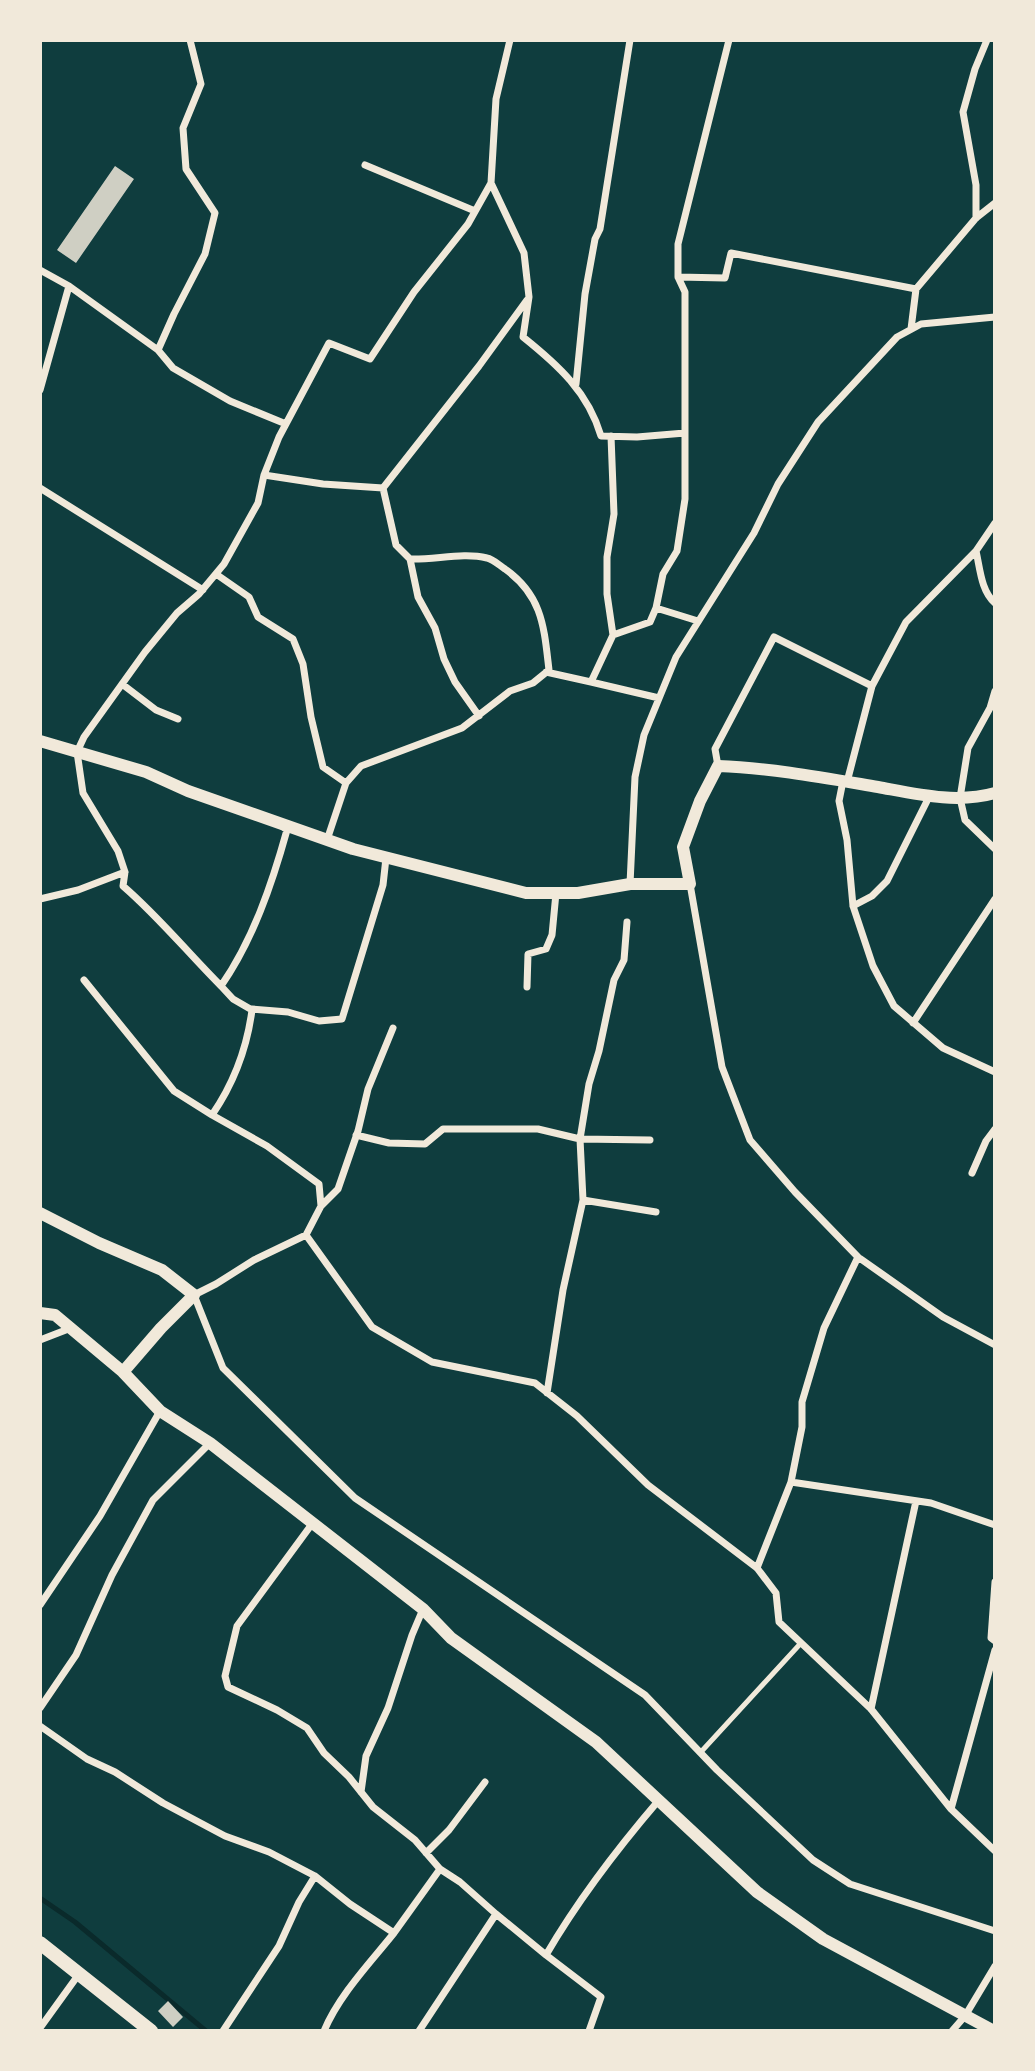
<svg xmlns="http://www.w3.org/2000/svg" width="1035" height="2071" viewBox="0 0 1035 2071" font-family="'Work Sans',sans-serif">
  <style>
    .lines { fill: none; stroke-linecap: round; stroke-linejoin: round }
    .stream { stroke: #0a2a2b; stroke-width: 5 }
    .building { fill: #cfcfc3 }
    .service { stroke: #f1e9da; stroke-width: 5 }
    .minor { stroke: #f1e9da; stroke-width: 7 }
    .tertiary { stroke: #f1e9da; stroke-width: 12 }
    .secondary { stroke: #f1e9da; stroke-width: 14 }
  </style>
  <rect width="100%" height="100%" fill="#0f3d3e"/>
  <g class="lines">
    <path class="stream" d="M40,1898L75,1922L206,2031"/>
  </g>
  <path class="building" d="M115,166L134,179L76,263L57,250Z
    M168,2001L183,2017L173,2027L158,2011Z"/>
  <g class="lines">
    <path class="service" d="M700,1753L801,1643"/>
    <path class="minor" d="M365,165L475,211
      M491,183L524,253L529,297L523,337C558,365 588,392 601,436L637,437L685,433
      M976,218V185L963,112L975,69L987,40
      M40,270L69,286L158,350L173,368L230,401L286,424
      M678,277L725,278L731,253L916,289
      M911,329L916,289L976,218L995,203
      M158,350L174,314L205,254L215,213L186,169L183,128L201,84L190,40
      M576,384L585,294L595,239L600,229L630,40
      M40,390L69,286
      M611,436L614,514L607,557V594L613,635
      M264,475L323,484L383,488L396,545L410,559C435,560 463,552 487,558C493,559 499,565 505,569C543,596 544,628 549,670L533,683L510,691L462,728L361,766L346,783L327,840
      M40,488L203,590
      M383,488L479,366L527,300
      M995,523L976,551C980,568 981,591 995,603
      M976,551L906,622L872,686L847,782L843,781L839,801L847,840L853,906L873,966L894,1006L943,1048L995,1072
      M410,559L418,597L435,628L444,659L455,682L479,716
      M216,574L249,597L258,617L293,639L303,664L311,717L323,767L346,783
      M656,608L663,574L677,551L685,499V292L678,277V244L729,40
      M546,672L591,682L613,635L650,622L656,608L698,621
      M591,682L659,698
      M122,684L156,710L178,719
      M995,691L990,708L968,748L960,798L965,820L995,849
      M718,766L715,749L774,637L872,686
      M282,826L287,830C272,884 253,940 221,986L233,999L252,1010C247,1048 234,1083 212,1115L267,1146L319,1184L321,1206L306,1235
      M630,884L635,777L644,735L676,657L754,533L778,484L818,422L897,337L921,324L995,317
      M690,884L722,1067L750,1140L795,1192L858,1257L943,1317L995,1345
      M40,899L78,890L125,872
      M853,906L872,896L887,881L929,797
      M627,922L624,960L614,980L599,1051L589,1084L580,1139L650,1140
      M84,980L174,1091L212,1115
      M221,986C188,953 159,917 123,886L125,872L118,851L83,793L77,752L84,737L145,652L177,613L199,594L224,564L258,503L264,475L279,437L329,343L370,359L414,292L468,224L491,183L496,99L510,40
      M527,987L528,954L546,949L552,935L556,893
      M252,1009L288,1012L319,1021L342,1019L383,885L386,858
      M913,1023L995,899
      M356,1135L389,1143L425,1144L443,1129H538L580,1139L583,1200
      M972,1173L986,1141L995,1129
      M321,1206L338,1189L358,1131L368,1089L393,1028
      M40,1340L71,1328
      M547,1393L563,1290L583,1200L656,1212
      M791,1482L931,1503L995,1525
      M312,1524L237,1626L225,1676L228,1687L277,1710L307,1728L324,1753L349,1777L373,1807L415,1840L440,1869L394,1933L350,1904L315,1876
      M757,1568L791,1482L802,1427V1402L824,1328L858,1257
      M995,1582L991,1638L995,1641
      M40,1605L100,1516L160,1411
      M40,1708L76,1655L112,1575L153,1500L210,1443
      M871,1709L916,1501
      M40,1726L87,1759L115,1772L163,1803L225,1836L269,1852L315,1876L299,1902L279,1946L223,2031
      M361,1792L366,1756L388,1708L412,1635L423,1609
      M951,1809L995,1650
      M995,1851L951,1809L871,1709L779,1622L776,1593L757,1568L648,1485L577,1416L535,1383L432,1362L372,1327L306,1235L254,1260L216,1284L194,1295L223,1368L355,1498L645,1695L717,1770L813,1860L850,1884L995,1931
      M426,1853L449,1830L485,1782
      M496,1914L546,1955C578,1900 617,1849 659,1800
      M546,1955L601,1997L589,2031
      M40,2028L79,1974
      M324,2031C339,1995 370,1963 394,1933
      M419,2031L496,1914L460,1882L440,1869
      M952,2031L965,2016L995,1966"/>
    <path class="tertiary" d="M40,741L146,772L188,791L353,849L526,893H578L630,884H690L683,847L700,801L718,766C772,768 825,778 878,787C916,794 956,804 995,793
      M40,1213L99,1243L162,1270L194,1295L161,1328L123,1372L160,1411L210,1443L423,1609L451,1638L596,1742L757,1892L823,1939L994,2031
      M40,1313L55,1315L123,1372"/>
    <path class="secondary" d="M40,1943L151,2031"/>
  </g>
  <rect width="1035" height="2071" fill="none" stroke="#f1e9da" stroke-width="84"/>
</svg>
